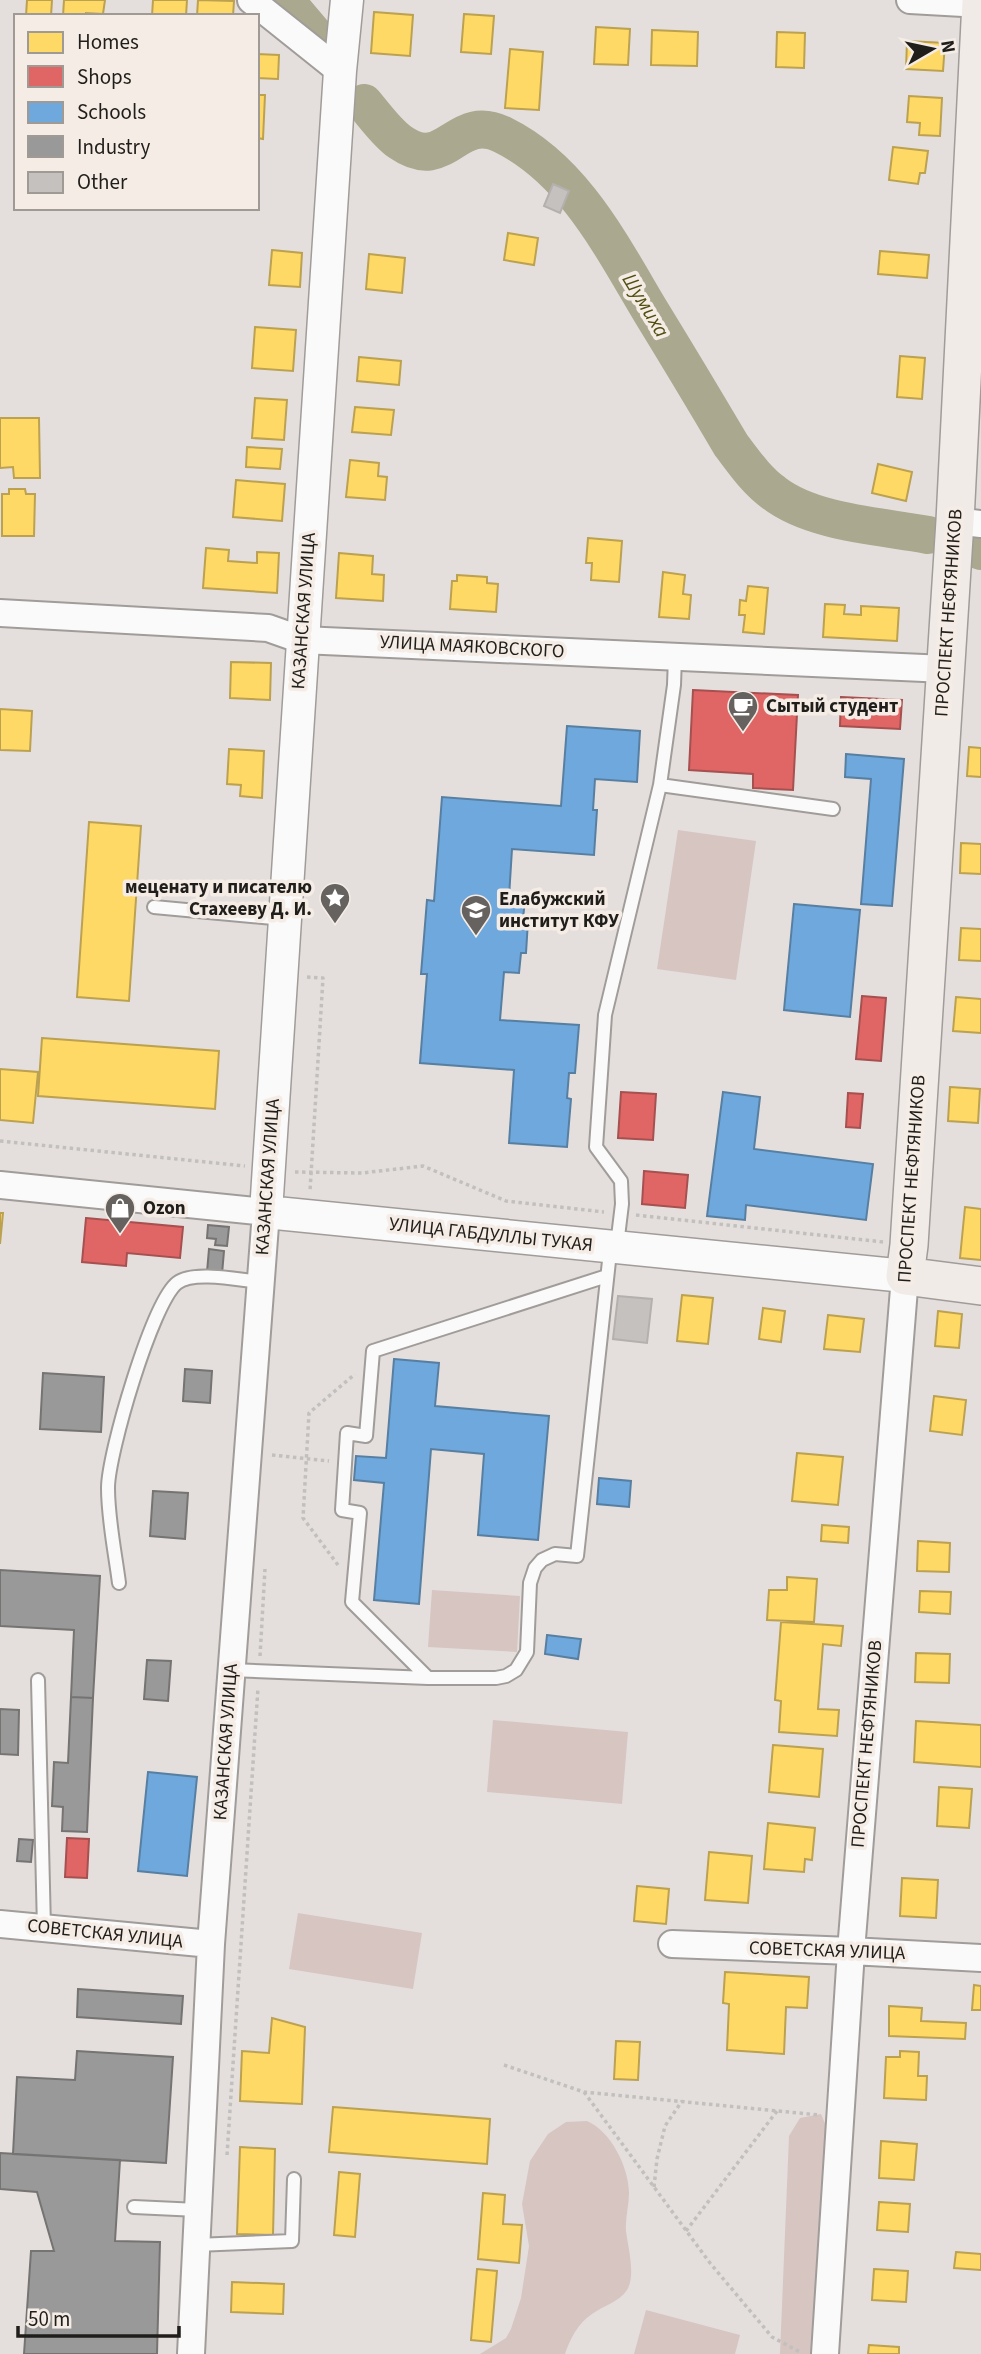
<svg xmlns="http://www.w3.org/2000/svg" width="981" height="2354" viewBox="0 0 981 2354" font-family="'Source Sans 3',sans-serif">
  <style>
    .green { fill: #d7c5c2 }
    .homes { fill: #ffd966; stroke: #bca150; stroke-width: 2 }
    .shops { fill: #e06666; stroke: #a65050; stroke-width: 2 }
    .schools { fill: #6fa8dc; stroke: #577fa2; stroke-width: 2 }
    .industry { fill: #999; stroke: #757473; stroke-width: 2 }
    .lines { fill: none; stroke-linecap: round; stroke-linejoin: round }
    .river { stroke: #aaa88e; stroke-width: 38 }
    .building { fill: #c5c1be; stroke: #b4b0ad; stroke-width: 2 }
    .service-casing { stroke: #a09c99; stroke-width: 16 }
    .minor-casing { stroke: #a09c99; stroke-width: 30 }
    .tertiary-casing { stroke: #a09c99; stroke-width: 35 }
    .secondary-casing { stroke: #a09c99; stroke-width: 40 }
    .path { stroke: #c1c0bf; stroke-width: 3.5; stroke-dasharray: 3.5 3.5; stroke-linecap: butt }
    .service { stroke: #fbfafa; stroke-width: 12 }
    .minor { stroke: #fbfafa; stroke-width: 26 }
    .tertiary { stroke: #fbfafa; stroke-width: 32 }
    .secondary { stroke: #f1ebe8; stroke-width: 37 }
    .labels { text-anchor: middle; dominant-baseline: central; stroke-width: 7; stroke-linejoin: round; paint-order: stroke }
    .street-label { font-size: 19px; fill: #201e1b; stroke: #f5ece5 }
    .poi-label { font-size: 19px; font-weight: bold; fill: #201e1b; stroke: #f5ece5; text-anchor: start }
    .water-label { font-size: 21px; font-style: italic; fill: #524f11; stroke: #f5ece5 }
  </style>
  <rect width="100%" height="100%" fill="#e4dfdc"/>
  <path class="green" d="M678,830L756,841L736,980L657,969Z
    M432,1590L520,1596L517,1652L428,1647Z
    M493,1720L628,1732L622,1804L487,1792Z
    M298,1913L422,1933L413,1989L289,1969Z
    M821,2114L829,2133L817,2354H780L789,2136L800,2118Z
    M587,2121C611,2131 629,2168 629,2193C629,2206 625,2218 626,2231C628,2247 636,2276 627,2290C619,2302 603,2306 592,2314C578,2323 570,2339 565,2354H480L506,2338L511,2329L521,2298L529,2246L522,2204L530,2161L548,2134L566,2122Z
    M646,2310L740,2335L735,2354H634Z"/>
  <path class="homes" d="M27,0H52L51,16H26Z
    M64,0H105L103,14L86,13V16H63Z
    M153,0H187L186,16H152Z
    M198,0L234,1L233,16H197Z
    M374,12L413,15L410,56L371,53Z
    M464,14L494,16L491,54L461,52Z
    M596,27L630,29L628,65L594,64Z
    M652,30L698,32L697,66L651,65Z
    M777,32L805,33L804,68L776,67Z
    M907,41L945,43L943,71L906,69Z
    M510,49L543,52L539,110L505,108Z
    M257,54L279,55L278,79L257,78Z
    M257,95H265L263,139L257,138Z
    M909,96L942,98L940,136L919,135L920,123L907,122Z
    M893,147L928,151L925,173H920L918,184L889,180Z
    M508,233L538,238L534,265L504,260Z
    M272,250L302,253L300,287L269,285Z
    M880,251L929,255L927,278L878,274Z
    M369,254L405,258L402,293L366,289Z
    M255,327L296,330L293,371L252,368Z
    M900,356L925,358L922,399L897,397Z
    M359,357L401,361L399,385L357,381Z
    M255,398L287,400L284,440L252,438Z
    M355,407L394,410L391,435L352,432Z
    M0,418H39L40,478H14L13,467L0,468Z
    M247,447L282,449L280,469L246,467Z
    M350,460L379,463L378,476L387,477L385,500L346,497Z
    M878,464L912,472L906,501L872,493Z
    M236,480L285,484L282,521L233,517Z
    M9,489H25L26,494H35L34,536H2V494H9Z
    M588,538L622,541L619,582L591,580L592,563H586Z
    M206,548L229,550L228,561L257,563V552L279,553L277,593L203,588Z
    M339,553L373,556L372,574L384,575L383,601L336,598Z
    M663,572L685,575L683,594L691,595L689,619L659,617Z
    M457,575L487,577V583L498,584L496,612L450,609L452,581H457Z
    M748,586L768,588L764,634L743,632L745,615H739L740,600L746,601Z
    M825,604L845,605L844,614L861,615V606L899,608L897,641L823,637Z
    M231,662L271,663L270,700L230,698Z
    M0,709L32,711L30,751L0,750Z
    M969,747L981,748V777L967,776Z
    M229,749L264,751L262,798L240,796L241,785L227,784Z
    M89,822L141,826L129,1001L77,997Z
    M961,843L981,844V874L960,873Z
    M961,928L981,929V961L959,960Z
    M956,997L981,999V1033L953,1031Z
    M42,1038L219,1051L215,1109L38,1096Z
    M0,1069L38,1072L33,1123L0,1120Z
    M950,1087L980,1089L978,1123L948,1121Z
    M965,1207L981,1209V1260L960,1258Z
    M0,1213H3L0,1244Z
    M682,1295L713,1298L708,1344L677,1341Z
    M763,1308L785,1311L781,1342L759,1339Z
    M938,1311L962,1314L959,1348L935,1346Z
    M828,1315L864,1319L860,1352L824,1349Z
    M934,1396L966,1400L962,1435L930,1431Z
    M797,1453L843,1457L838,1505L792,1501Z
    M822,1525L849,1527L848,1543L821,1541Z
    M918,1541L950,1543L949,1572L917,1571Z
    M787,1577L817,1579L814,1622L767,1620L769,1590H787Z
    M920,1591L951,1592L950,1614L919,1612Z
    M781,1622L843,1626L841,1646L823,1644L818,1709L839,1710L837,1736L779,1732L781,1701L775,1700Z
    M916,1653L950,1654L949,1683L915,1682Z
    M916,1721L981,1725V1767L914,1762Z
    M773,1745L823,1749L819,1797L769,1792Z
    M939,1787L972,1789L969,1828L937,1826Z
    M768,1823L815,1828L812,1860L805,1859L804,1872L764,1869Z
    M709,1852L752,1856L748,1903L705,1900Z
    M902,1878L938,1880L936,1918L900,1916Z
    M637,1886L669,1889L666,1924L634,1921Z
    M725,1972L809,1977L807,2008L786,2007L784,2054L727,2050L729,2004L723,2003Z
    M974,1985L981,1986V2010H972Z
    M889,2006L922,2008L921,2021L966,2023L965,2039L889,2036Z
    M272,2018L305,2027L302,2104L240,2101L242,2051L269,2053Z
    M616,2041L640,2042L638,2080L614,2079Z
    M900,2051L919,2052L918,2076H927L926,2100L884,2098L886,2057H900Z
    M333,2107L490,2119L487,2164L329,2152Z
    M881,2141L917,2144L914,2180L879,2178Z
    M240,2147L275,2149L273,2235L237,2234Z
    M339,2172L360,2174L355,2237L334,2235Z
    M483,2193L505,2195L503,2224L522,2225L519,2263L478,2259Z
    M879,2202L910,2204L908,2232L877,2230Z
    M956,2252L981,2254V2270L954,2268Z
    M477,2269L497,2271L491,2342L471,2340Z
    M874,2269L908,2271L906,2302L872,2300Z
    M232,2282L284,2284L283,2314L231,2312Z
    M869,2345L899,2347V2354H868Z"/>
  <path class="shops" d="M693,690L798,695L793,790L753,788V774L689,770Z
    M841,697L902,700L900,729L840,726Z
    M862,996L886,998L881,1061L856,1059Z
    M621,1092L656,1094L653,1140L618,1138Z
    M848,1093L863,1094L860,1128L846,1127Z
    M644,1171L688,1175L685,1208L642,1204Z
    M86,1218L183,1227L180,1258L127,1253L126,1266L82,1262Z
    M67,1838L89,1839L87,1878L65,1877Z"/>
  <path class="schools" d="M567,726L640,731L637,782L595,779L593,810H597L594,855L512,849L509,897L525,898L523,920L528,921L526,953H521L519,973L504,972L500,1020L579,1025L575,1073H569L567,1098L571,1099L567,1147L509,1143L514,1070L420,1063L427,974H421L427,900L434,901L442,797L561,806Z
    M846,754L904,759L892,906L861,904L871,779L845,777Z
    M794,904L860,910L850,1017L784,1010Z
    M723,1092L760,1097L754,1149L873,1164L866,1220L746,1205L745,1220L707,1216Z
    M394,1359L439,1363L435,1406L549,1416L538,1540L478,1535L484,1454L431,1449L419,1604L374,1600L384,1483L354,1480L356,1456L386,1458Z
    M599,1478L631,1481L629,1507L597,1504Z
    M547,1635L581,1639L578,1659L545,1654Z
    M148,1772L197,1777L187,1876L138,1871Z"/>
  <path class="industry" d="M208,1225L229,1227L227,1246L215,1245L216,1239L207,1238Z
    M209,1249L224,1251L222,1274L207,1272Z
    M185,1369L212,1371L210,1403L183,1401Z
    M43,1373L104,1377L101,1432L40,1429Z
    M153,1491L188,1493L185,1539L150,1536Z
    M0,1570L100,1576L93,1698L71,1697L74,1630L0,1626Z
    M147,1660L171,1661L168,1701L144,1699Z
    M71,1697L93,1698L87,1832L62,1831L63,1807L52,1806L54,1762L68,1763Z
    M0,1709L19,1710L18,1755L0,1754Z
    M19,1839L33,1840L31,1862L17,1861Z
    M78,1989L183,1996L181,2024L77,2017Z
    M77,2051L173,2057L166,2163L13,2154L17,2077L75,2080Z
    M0,2153L120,2160L115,2241L160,2242L157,2354H24L31,2251H54L37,2192L0,2189Z"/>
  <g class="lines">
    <path class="river" d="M285,0L313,33
      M364,103C375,116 387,133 400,142C447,175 455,111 503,135C574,170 612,247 651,312C678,356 705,401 731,445C744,462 756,480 774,493C813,523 881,526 928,535
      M973,548L981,551"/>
  </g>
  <path class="building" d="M553,184L569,191L560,213L544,206Z
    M618,1296L652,1299L647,1343L613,1339Z"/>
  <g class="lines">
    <g class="service-casing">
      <path id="service" d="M660,785L833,809
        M154,907L284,919
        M617,1245L622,1204L621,1181L596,1147L605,1015L660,785L674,685L675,657
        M119,1583C115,1552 108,1519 108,1488C108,1454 152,1303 177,1283C193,1270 240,1280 260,1282
        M231,1670L428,1678H496L506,1676L516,1670L527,1652L530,1583L535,1568L542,1560L555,1554L577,1556L609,1261L608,1247
        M428,1678L352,1602L360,1513L342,1510L347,1433L366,1436L373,1351L607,1276
        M38,1680L44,1928
        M134,2207L198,2210
        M196,2245L292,2241L294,2179"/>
    </g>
    <g class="minor-casing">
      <path id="minor" d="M251,0L340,71
        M910,0L981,4
        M955,521L981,524
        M0,613L268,628L302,640L946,669
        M0,1185L266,1212L211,1944L191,2354
        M0,1924L211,1944
        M672,1944L851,1951L981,1958
        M825,2354L851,1951L905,1276"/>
    </g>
    <g class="tertiary-casing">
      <path id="tertiary" d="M347,0L340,71L266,1212L905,1276"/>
    </g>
    <g class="secondary-casing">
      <path id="secondary" d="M981,2L955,521L909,1245L905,1276L981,1286"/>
    </g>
    <path class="path" d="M307,977L323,978L310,1191
      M0,1141L245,1166
      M295,1172L362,1173L423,1166L506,1201L604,1212
      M636,1215L883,1242
      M272,1455L329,1461
      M338,1565L303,1518L309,1413L355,1374
      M260,1656L265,1569
      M504,2065L584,2092L819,2115
      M584,2092L710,2263L772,2337L802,2353
      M227,2155L258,1688
      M654,2187L657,2159L665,2126L682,2101
      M686,2231L777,2111"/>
    <use href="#service" class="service"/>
    <use href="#minor" class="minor"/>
    <use href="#tertiary" class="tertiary"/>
    <use href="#secondary" class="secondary"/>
  </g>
  <defs>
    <g id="cafe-pin" transform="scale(1.575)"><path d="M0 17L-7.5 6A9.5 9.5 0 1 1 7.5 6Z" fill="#65625f" stroke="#f5ece5"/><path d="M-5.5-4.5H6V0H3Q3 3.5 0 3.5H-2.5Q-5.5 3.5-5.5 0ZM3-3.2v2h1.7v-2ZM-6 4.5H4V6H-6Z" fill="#fff"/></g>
    <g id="sight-pin" transform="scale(1.575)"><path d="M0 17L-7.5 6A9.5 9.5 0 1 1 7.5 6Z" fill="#65625f" stroke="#f5ece5"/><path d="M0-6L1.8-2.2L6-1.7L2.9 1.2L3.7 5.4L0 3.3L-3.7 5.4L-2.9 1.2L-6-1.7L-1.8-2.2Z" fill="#fff"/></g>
    <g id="university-pin" transform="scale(1.575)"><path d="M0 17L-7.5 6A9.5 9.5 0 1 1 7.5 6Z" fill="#65625f" stroke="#f5ece5"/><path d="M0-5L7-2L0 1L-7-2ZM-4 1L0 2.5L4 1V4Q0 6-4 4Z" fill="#fff"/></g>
    <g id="shop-pin" transform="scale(1.575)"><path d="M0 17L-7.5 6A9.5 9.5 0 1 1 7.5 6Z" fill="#65625f" stroke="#f5ece5"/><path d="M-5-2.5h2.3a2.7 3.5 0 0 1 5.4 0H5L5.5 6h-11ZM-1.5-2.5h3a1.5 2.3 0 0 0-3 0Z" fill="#fff"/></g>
  </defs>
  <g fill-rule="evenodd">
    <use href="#cafe-pin" x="743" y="706"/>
    <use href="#sight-pin" x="335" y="898"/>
    <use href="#university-pin" x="476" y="910"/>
    <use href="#shop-pin" x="120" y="1208"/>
  </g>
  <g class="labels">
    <g class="street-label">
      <text transform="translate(304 611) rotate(-86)">КАЗАНСКАЯ УЛИЦА</text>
      <text transform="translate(949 613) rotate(-86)">ПРОСПЕКТ НЕФТЯНИКОВ</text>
      <text transform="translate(472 647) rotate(3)">УЛИЦА МАЯКОВСКОГО</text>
      <text transform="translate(268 1177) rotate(-86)">КАЗАНСКАЯ УЛИЦА</text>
      <text transform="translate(912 1179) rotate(-86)">ПРОСПЕКТ НЕФТЯНИКОВ</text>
      <text transform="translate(491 1235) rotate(6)">УЛИЦА ГАБДУЛЛЫ ТУКАЯ</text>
      <text transform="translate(226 1742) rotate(-86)">КАЗАНСКАЯ УЛИЦА</text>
      <text transform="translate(867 1744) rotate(-85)">ПРОСПЕКТ НЕФТЯНИКОВ</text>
      <text transform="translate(105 1934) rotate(6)">СОВЕТСКАЯ УЛИЦА</text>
      <text transform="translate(827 1951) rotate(2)">СОВЕТСКАЯ УЛИЦА</text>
    </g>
    <g class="poi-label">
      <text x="766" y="706">Сытый студент</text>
      <text x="312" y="887" text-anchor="end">меценату и писателю<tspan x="312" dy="22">Стахееву Д. И.</tspan></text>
      <text x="499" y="899">Елабужский<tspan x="499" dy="22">институт КФУ</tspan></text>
      <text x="143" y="1208">Ozon</text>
    </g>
    <g class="water-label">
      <text transform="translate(646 305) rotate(59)">Шумиха</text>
    </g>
  </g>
  <rect x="14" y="14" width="245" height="196" fill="#f5ece5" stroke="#a09a94" stroke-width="2"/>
  <rect x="28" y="32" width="35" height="21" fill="#ffd966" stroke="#a09a94" stroke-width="2"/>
  <text x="77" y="49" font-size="21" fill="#201e1b">Homes</text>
  <rect x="28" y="66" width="35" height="21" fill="#e06666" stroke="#a09a94" stroke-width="2"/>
  <text x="77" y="84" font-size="21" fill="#201e1b">Shops</text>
  <rect x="28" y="102" width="35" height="21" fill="#6fa8dc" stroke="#a09a94" stroke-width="2"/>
  <text x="77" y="119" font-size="21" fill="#201e1b">Schools</text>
  <rect x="28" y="136" width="35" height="21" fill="#999999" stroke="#a09a94" stroke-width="2"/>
  <text x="77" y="154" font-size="21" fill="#201e1b">Industry</text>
  <rect x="28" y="172" width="35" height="21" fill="#c5c1be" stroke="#a09a94" stroke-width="2"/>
  <text x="77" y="189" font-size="21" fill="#201e1b">Other</text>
  <g transform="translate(932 49) rotate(81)" stroke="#f5ece5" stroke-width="5" paint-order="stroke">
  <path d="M0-5L12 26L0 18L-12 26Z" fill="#201e1b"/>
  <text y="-10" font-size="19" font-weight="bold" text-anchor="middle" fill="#201e1b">N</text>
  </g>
  <path d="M18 2326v10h161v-10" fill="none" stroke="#201e1b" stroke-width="3.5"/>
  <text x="28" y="2326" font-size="21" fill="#201e1b" stroke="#f5ece5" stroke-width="5" paint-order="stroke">50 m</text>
</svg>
